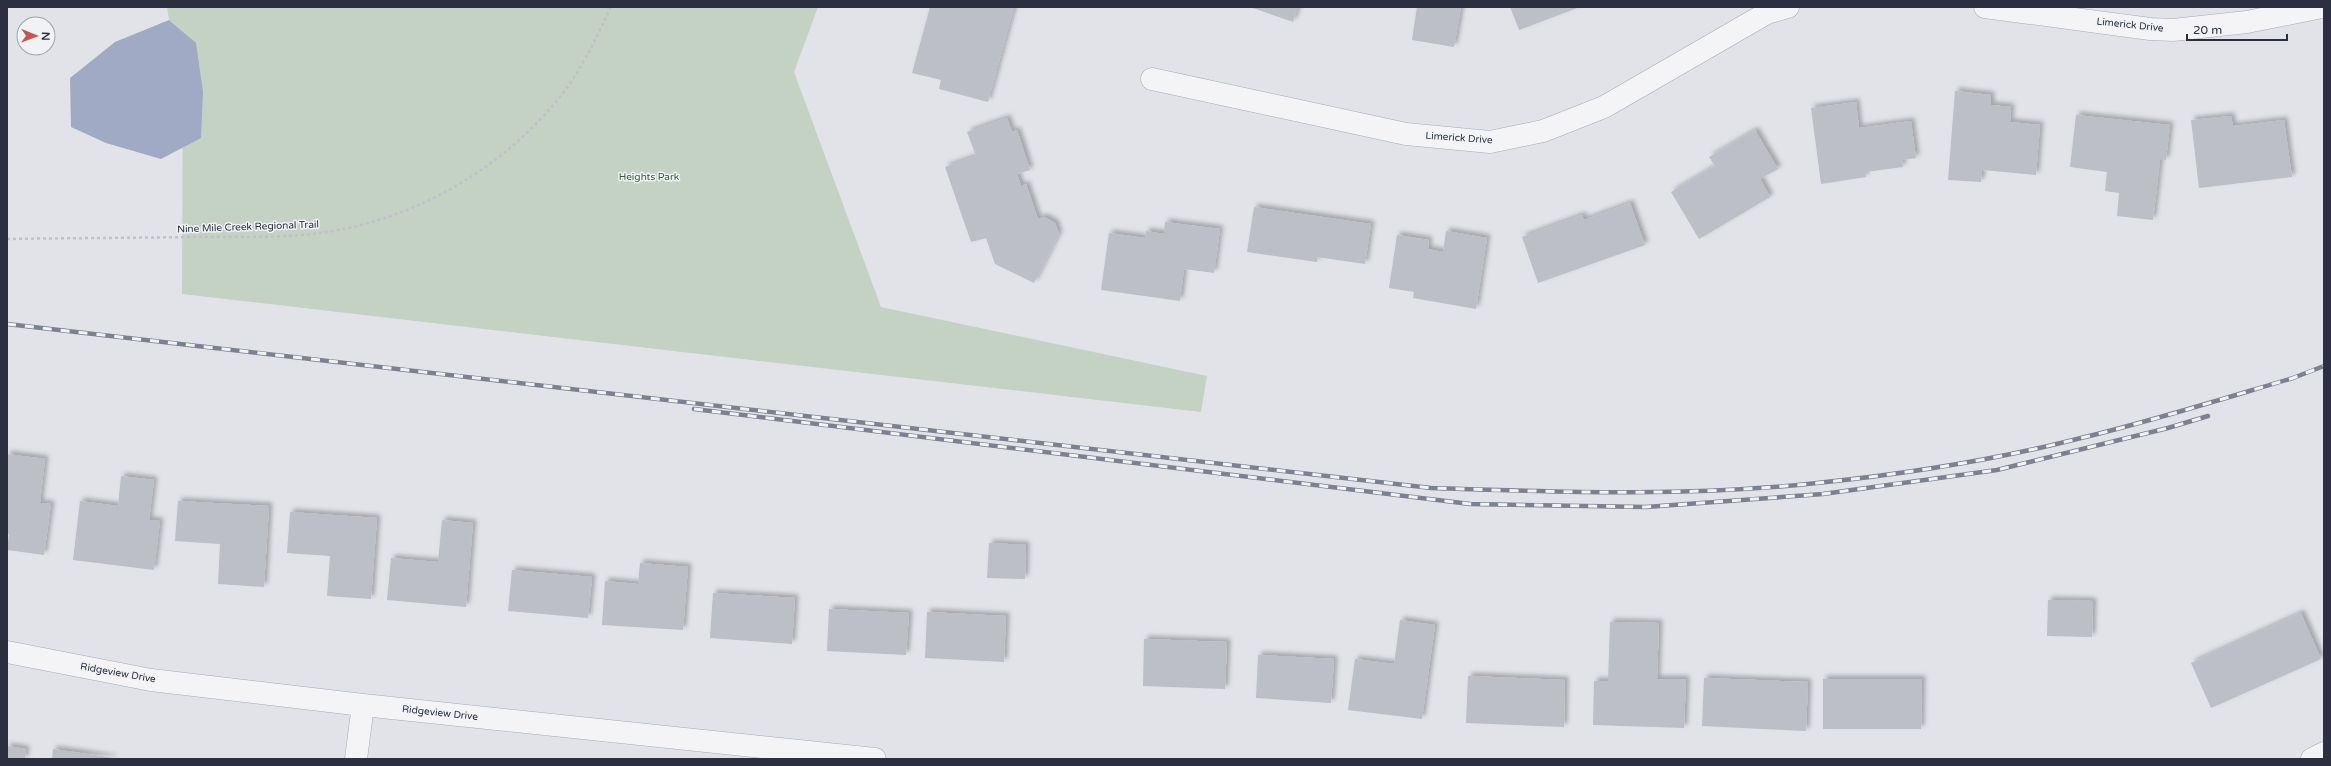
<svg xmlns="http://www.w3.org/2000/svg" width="2331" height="766" viewBox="0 0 2331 766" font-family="'Varela Round',sans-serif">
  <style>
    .green { fill: #c4d2c4 }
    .water { fill: #a0aac5 }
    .building { fill: #bcbec8; filter: url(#shadow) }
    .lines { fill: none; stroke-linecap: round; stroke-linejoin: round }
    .minor-casing { stroke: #a7a9b3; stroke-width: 23 }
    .tertiary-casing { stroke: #a7a9b3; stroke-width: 23 }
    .path { stroke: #c0c1c7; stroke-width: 2.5; stroke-dasharray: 3 3; stroke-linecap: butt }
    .minor { stroke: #f4f4f7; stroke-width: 22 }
    .tertiary { stroke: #f4f4f7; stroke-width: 22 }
    .rail-casing { stroke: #7d8091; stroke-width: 4.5 }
    .rail { stroke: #f1f2f6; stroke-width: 3; stroke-dasharray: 9; stroke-linecap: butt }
    .labels { text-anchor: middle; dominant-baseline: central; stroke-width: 3; stroke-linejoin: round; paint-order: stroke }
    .street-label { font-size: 10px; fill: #2b2f3f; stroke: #f1f2f6 }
    .park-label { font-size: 10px; fill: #3a593b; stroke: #f1f2f6 }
  </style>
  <defs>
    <filter id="shadow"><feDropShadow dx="3.5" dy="-3.5" stdDeviation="2" flood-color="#0004"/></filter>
  </defs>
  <rect width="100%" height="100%" fill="#e2e3e9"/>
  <path class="green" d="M167,7H818L794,72L881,307L1207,376L1201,412L182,294L183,32L169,20Z"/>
  <path class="water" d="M169,20L196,43L203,92L201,138L161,159L106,143L71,127L70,78L115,42Z"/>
  <path class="building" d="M930,7H1014L988,102L939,89L941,80L912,73Z
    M1250,7H1298L1293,22Z
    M1417,7H1461L1454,47L1412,40Z
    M1510,7H1580L1519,30Z
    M1955,91L1991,95V105L2011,107L2010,122L2040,125L2036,175L1982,170L1981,182L1948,180Z
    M1856,102L1859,128L1911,121L1916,158L1902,160L1903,167L1865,172L1866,177L1821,184L1811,108Z
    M2076,115L2170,125L2166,160H2160L2153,220L2117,216L2119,193L2105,191L2107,172L2070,167Z
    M2231,116L2233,126L2284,120L2292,177L2199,188L2191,120Z
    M1007,118L1012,132L1017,130L1030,170L1017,174L1021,186L1026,184L1038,219L1044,217L1055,223L1059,234L1034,283L995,264L986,238L971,242L945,167L976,156L967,132Z
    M1755,130L1778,169L1760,179L1770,197L1699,239L1671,192L1715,166L1709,157Z
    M1630,203L1645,245L1538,283L1522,237L1582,215L1584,220Z
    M1254,207L1371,224L1365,264L1317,257V262L1247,252Z
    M1165,222L1220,229L1214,273L1184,269L1180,301L1101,290L1109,233L1145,238L1146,231L1164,234Z
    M1446,231L1487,238L1476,309L1413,298L1414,292L1389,288L1397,235L1429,240L1428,249L1443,252Z
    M7,454L45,459L40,503L51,504L44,555L7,550L9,534H7Z
    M121,476L154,480L149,520L160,521L154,570L73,560L80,501L118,506Z
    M178,501L269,506L264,587L218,584L220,544L175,541Z
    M290,512L377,518L371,599L327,596L330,556L287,553Z
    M442,520L473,523L466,607L387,600L391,558L438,562Z
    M989,543L1026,545L1025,579L987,578Z
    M640,563L688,567L683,630L602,625L605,581L638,584Z
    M512,570L592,577L588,618L508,611Z
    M713,593L795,598L792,644L710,638Z
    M2048,600L2093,601L2092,637L2047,636Z
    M829,609L909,613L906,655L827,651Z
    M927,612L1006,616L1004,662L925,658Z
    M2301,613L2321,659L2211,708L2191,663Z
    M1400,620L1435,625L1422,719L1348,710L1355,659L1394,664Z
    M1610,622L1659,623L1657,679H1686L1684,728L1593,725L1594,681H1608Z
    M1144,639L1227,642L1225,689L1143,686Z
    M1258,655L1334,659L1331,703L1256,698Z
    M1468,676L1565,680L1564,727L1466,723Z
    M1704,678L1808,682L1806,731L1702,726Z
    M1823,679H1922L1921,729H1823Z
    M7,746L26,749L25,759H7Z
    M53,749L114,758V759H52Z"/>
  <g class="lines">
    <g class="minor-casing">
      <path id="minor" d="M1985,7L2150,29L2173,30L2247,22L2322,7
        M1152,79L1406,134L1490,142L1543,131L1604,107L1767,13L1788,7
        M7,652L151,680L363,705L875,759
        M356,759L363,705"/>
    </g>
    <g class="tertiary-casing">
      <path id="tertiary" d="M2312,759L2324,753"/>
    </g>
    <path class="path" d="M7,239C68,238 129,238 190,237C235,236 282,239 327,232C419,218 506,166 563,93C583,67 597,36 611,7"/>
    <use href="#minor" class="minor"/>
    <use href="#tertiary" class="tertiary"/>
    <g class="rail-casing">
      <path id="rail" d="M7,324L1431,488C1559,492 1689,497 1817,483C1905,474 1995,460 2081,438C2152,421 2222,399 2293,378L2324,366
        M694,409L1470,504L1646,507L1823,494L1997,470L2168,428L2208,416"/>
    </g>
    <use href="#rail" class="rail"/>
  </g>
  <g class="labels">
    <g class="street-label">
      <text transform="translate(2130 25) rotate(6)">Limerick Drive</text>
      <text transform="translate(1459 138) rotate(4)">Limerick Drive</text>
      <text transform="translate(248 227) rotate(-2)">Nine Mile Creek Regional Trail</text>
      <text transform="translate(118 673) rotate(10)">Ridgeview Drive</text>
      <text transform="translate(440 713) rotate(6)">Ridgeview Drive</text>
    </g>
    <g class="park-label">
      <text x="649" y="177">Heights Park</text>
    </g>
  </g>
  <rect width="2331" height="766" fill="none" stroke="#2b2f3f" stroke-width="16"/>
  <g transform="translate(36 36) rotate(91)"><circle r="19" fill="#f1f2f6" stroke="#a2a4ad"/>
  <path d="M0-3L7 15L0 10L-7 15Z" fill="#c15953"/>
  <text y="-6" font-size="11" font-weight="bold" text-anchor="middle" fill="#2b2f3f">N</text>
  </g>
  <path d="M2187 34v6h100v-6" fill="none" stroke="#2b2f3f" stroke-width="2"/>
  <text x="2193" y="34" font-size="12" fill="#2b2f3f" stroke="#f1f2f6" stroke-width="3" paint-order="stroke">20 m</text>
</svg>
